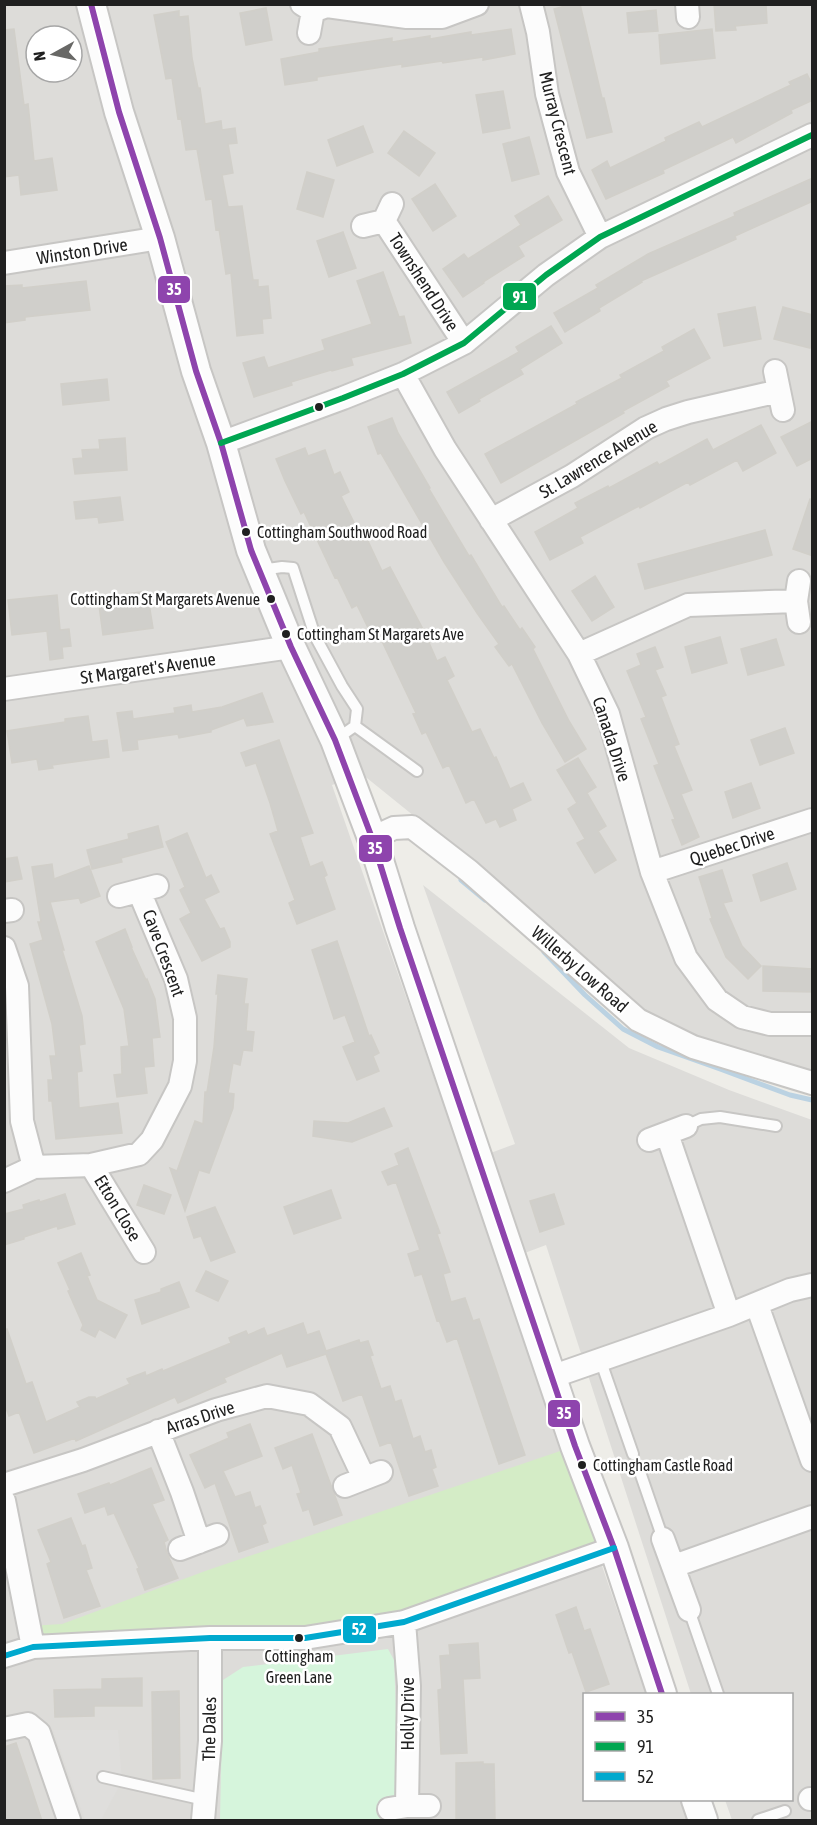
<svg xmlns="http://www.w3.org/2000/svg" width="817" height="1825" viewBox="0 0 817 1825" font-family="'Asap Condensed',sans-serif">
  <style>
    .residential { fill: #dddcd9; fill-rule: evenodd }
    .grass { fill: #d4ecc6 }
    .park { fill: #d6f5dc }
    .parking { fill: #dfdedc }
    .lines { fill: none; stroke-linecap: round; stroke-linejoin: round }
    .stream { stroke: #bbd2e2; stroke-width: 5 }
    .building { fill: #d0cfcb; stroke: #d1cfc9; stroke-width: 1.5 }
    .service-casing { stroke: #c7c6c4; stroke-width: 14 }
    .minor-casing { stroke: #c7c6c4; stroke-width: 26 }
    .tertiary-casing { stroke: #c7c6c4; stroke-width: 32 }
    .service { stroke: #fcfcfc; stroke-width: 10 }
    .minor { stroke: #fcfcfc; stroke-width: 22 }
    .tertiary { stroke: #fcfcfc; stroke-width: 28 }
    .bus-1-casing { stroke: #fff; stroke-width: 10 }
    .bus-2-casing { stroke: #fff; stroke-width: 10 }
    .bus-3-casing { stroke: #fff; stroke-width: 10 }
    .bus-1 { stroke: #8e44ad; stroke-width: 6 }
    .bus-2 { stroke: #00a651; stroke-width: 6 }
    .bus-3 { stroke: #00a9ce; stroke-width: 6 }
    .bus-dot { fill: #202020; stroke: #fff; stroke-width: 2 }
    .labels { text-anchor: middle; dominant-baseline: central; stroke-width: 5; stroke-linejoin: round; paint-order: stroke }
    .bus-label { font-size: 16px; fill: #202020; stroke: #fff; text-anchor: start }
    .street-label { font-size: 18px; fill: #202020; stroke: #fff }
    .line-badge { stroke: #fff; stroke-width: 2 }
    .badge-label { font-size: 16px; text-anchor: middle; font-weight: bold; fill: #fff }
  </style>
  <rect width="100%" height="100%" fill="#eeede8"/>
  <path class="residential" d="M5,5H812V1076L754,1060L650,1017L492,879L362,774L332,785L464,1163L515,1144L423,885L629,1048L729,1090L812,1120V1820H732L725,1800H792V1694H691L546,1245L498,1263L646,1694H584V1800H681L688,1820H5ZM36,36H72V72H36Z"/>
  <path class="grass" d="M575,1446L614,1548L404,1622L33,1647L29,1626L62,1624L208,1570Z"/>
  <path class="park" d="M388,1649L394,1660L399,1790L382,1808L384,1820H220L223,1680L243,1667Z"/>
  <path class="parking" d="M53,1730H118L122,1781L101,1820H85Z"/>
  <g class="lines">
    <path class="stream" d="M461,880L485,900
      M544,952L585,995L623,1029L658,1047L720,1069L790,1095L812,1100"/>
  </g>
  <path class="building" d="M572,4H580L602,98H604L612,132L587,138L554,9Z
    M714,4H766L767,23L735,26L736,30L716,31Z
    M266,8L272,40L246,45L240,13Z
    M656,10L658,31L629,33L627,13Z
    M179,11V17L188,16L192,58L198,88H200L205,124L221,121L222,130L235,128L237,143L228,144L233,173L222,175L228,207L242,206L253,280H258V287L268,286L271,318L262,319L263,333L237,336L231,273L226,274L219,229L216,230L212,199L206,200L197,149L186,150L181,118L178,119L172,78L166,79L154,15Z
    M14,29L24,105L28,104L34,161L52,158L57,190L21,195L19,175L4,177V30Z
    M511,29L515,54L483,60V57L443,63L442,61L402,67V64L317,77V80L285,85L281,59L319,52V49L392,38V42L430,36V39L471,32V35Z
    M712,29L715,58L661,64L659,35Z
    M807,74L813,86V100L791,110L792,113L736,143L733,137L663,170L664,173L606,199L592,170L607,161L610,168L666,141L665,138L699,122L702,127L791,85L789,82Z
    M503,91L510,128L483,133L476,95Z
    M363,126L373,152L337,166L328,140Z
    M404,131L435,153L419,176L388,153Z
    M529,137L539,174L512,181L503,144Z
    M307,172L334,180L323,217L297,209Z
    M813,178V201L735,236L736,239L641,281L642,282L599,308L600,311L565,332L554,313L598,288L596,285L648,254L735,216L734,213Z
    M435,184L456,216L433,231L412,199Z
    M548,196L562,220L518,246L524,256L483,282L484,283L463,297L443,269L464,254L468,259L521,225L515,216Z
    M343,232L356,268L329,277L317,241Z
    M383,272L399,317L404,316L411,343L351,358L353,365L332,371L331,370L291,382L292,385L254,397L243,363L264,357L268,368L325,350L322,340L372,324L357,281Z
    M86,281L90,310L25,317V320L4,323V286L22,285V288Z
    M755,307L761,339L724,346L718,314Z
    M783,307L813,315V340L810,348L774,339Z
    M551,326L562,343L520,369L523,374L479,399L480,401L459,413L447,392L519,352L516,347Z
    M694,329L710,358L666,381L669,386L623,411L624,413L501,483L485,454L577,404L576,402L622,378L620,375L664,351L662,347Z
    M107,379L109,400L63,405L61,384Z
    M392,418L398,433L430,488L429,489L469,556L471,555L502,607L504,606L520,630L522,628L535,647L533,649L569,721L586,749L565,762L542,723L512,664L509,666L495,647L499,644L477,613L444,562L381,453L378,454L368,427Z
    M813,421V458L797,466L781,437Z
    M761,425L776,453L743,471L737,460L690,485L688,482L640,508L639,506L580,537L583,543L550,560L535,532L578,508L575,503L608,486L609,488L657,462L659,465L707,439L713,450Z
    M125,438L127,470L75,474L73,459L83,458L82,450L100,449L99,440Z
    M305,448L308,456L325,450L334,475L340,472L349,492L341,496L363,541L367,539L382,571L390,567L424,631L437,661L445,657L454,676L447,680L472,732L480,729L494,758L496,757L510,789L523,783L531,800L512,809L516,820L500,827L496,819L486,823L474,799L466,803L449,765L443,768L426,732L422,734L413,714L416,713L379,635L373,638L357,605L352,608L337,577L335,578L304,512L301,514L285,481L276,459Z
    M120,497L123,520L99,523L98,517L76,519L74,502Z
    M810,499H813V556L793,549Z
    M765,530L772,555L645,589L638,564Z
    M595,576L614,607L592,621L572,591Z
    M147,591L153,628L103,635L98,598Z
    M57,595L60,630L69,629L71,646L62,647L63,658L50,660L47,631L12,635L8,600Z
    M720,637L727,663L692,673L685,647Z
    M776,639L784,665L748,675L741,649Z
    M655,647L663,667L655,670L666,695L661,697L679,744L674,746L692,790L681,794L699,837L682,845L672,820L675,819L654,766L659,764L641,719L646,717L627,671L641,665L637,654Z
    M262,693L273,722L247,726L244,718L211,730V732L179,738L178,734L137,740L138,749L123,751L117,713L132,711L133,719L175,713L174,708L191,705L192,712L222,707Z
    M88,716L92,742L107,740L109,757L52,765L53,768L39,770L37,759L12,763L7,731L65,722V719Z
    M785,728L794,753L760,765L751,740Z
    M279,740L313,833L300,837L310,867L322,862L327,875L324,877L335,909L297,924L289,903L295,900L270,834L278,831L270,803L256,763L246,766L241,753Z
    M578,758L596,787L587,793L606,826L598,831L616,860L595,873L577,843L585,839L568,809L577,803L557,770Z
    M751,783L760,808L733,818L725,792Z
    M158,826L163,847L121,858L122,862L92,869L87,850L129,839L128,834Z
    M187,833L206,878L211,875L219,892L204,899L220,929L224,928L230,942V947L202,961L180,919L191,913L180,890L185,887L166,842Z
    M17,857L22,879L4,882V859Z
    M787,863L796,889L761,901L753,875Z
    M52,864L54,879L89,866L100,896L81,903L79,898L50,902L64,950H62L82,1016L85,1044L79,1045L82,1071L77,1072L79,1108L118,1103L122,1133L56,1139L52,1101H49L48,1080H53L50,1056H56L52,1024L30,944L43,940L38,922H41L32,867Z
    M722,870L732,901L723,903L742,946L761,966L748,979L726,957L710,919L712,918L699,877Z
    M125,929L132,947H131L146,980L147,979L155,999L160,1037L152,1038L154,1066L144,1067L147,1093L117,1097L114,1075L122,1074L121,1047L129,1046L124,1009L96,942Z
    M337,941L369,1036L371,1035L379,1053L373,1056L379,1071L357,1080L343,1047L355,1042L345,1015L334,1019L312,950Z
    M763,966L813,969V992L763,991Z
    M218,975L247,979L244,1004H248L246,1031L254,1032L252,1051L243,1050L240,1065L233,1063L228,1093L234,1094L233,1108L209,1173L199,1170L185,1211L170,1168L177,1171L195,1121L203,1124L205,1092H207L214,1047L218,994H216Z
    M384,1108L392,1126L352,1142L313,1136L314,1121L348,1123Z
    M408,1148L440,1233L437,1234L450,1272L443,1274L451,1302L465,1298L473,1321L479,1319L525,1455L499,1464L457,1338L447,1342L439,1320L437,1321L422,1274L415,1276L408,1254L420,1250L396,1182L388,1185L382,1172L399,1165L395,1154Z
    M144,1185L171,1195L164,1214L137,1205Z
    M331,1190L341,1218L294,1234L284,1207Z
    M65,1194L75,1224L58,1229L57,1226L24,1237V1239L4,1245V1214L24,1209L23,1205L39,1200L40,1202Z
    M554,1194L564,1224L540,1232L530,1201Z
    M215,1207L235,1252L211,1261L201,1236L194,1238L187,1217Z
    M81,1253L90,1275L87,1276L97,1300L127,1315L115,1338L99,1329L95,1337L81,1330L83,1325L68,1291L70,1290L58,1263Z
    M206,1271L228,1281L218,1301L196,1291Z
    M179,1282L189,1307L142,1324L135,1300L161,1292V1289Z
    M303,1323L307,1335L319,1331L326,1351L359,1340L360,1343L368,1341L373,1355L370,1356L381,1389L390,1386L395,1402L401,1400L413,1439L420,1436L425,1452L431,1450L436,1467L432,1469L438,1486L409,1496L391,1442L380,1446L362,1394L343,1401L326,1354L287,1367L282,1353L224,1378L226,1382L178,1403L175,1397L76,1441L75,1438L34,1453L19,1412L9,1416L4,1403V1330L7,1329L26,1384L32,1382L46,1422L80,1407L77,1402L89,1397H95L96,1399L130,1384L127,1379L145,1372L146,1376L162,1369L163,1371L231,1343L229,1338L246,1331L248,1335L264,1328L267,1336Z
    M250,1424L262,1456L223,1471L235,1497L250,1492L255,1508L260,1506L266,1523L262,1525L268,1542L239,1552L215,1483L205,1488L190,1455L229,1438L227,1433Z
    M312,1434L342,1515L314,1525L309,1509L303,1511L297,1494L301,1493L292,1465L283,1469L275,1448Z
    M151,1468L164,1500L152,1504L168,1540L164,1542L167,1553L178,1578L145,1590L137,1569L139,1568L114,1513L108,1515L105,1506L85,1513L78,1494L109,1483L110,1485Z
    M71,1518L82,1546L85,1545L92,1568L86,1570L100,1606L64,1618L47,1564L51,1562L38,1530Z
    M576,1607L584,1631L590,1629L609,1684L586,1692L572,1652L569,1653L556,1615Z
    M478,1643L480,1678L463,1679L467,1753L441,1754L438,1690L442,1689L440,1656L450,1655L449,1645Z
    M142,1678V1706H94V1716L55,1717L54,1690L102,1689V1679Z
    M179,1691L180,1778L153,1779L152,1692Z
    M16,1743L27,1775L42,1821H4V1747Z
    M483,1762V1764H494L495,1821H456V1763Z"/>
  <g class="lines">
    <g class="service-casing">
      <path id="service" d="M261,570L282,567L293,568L315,636L342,686L357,709L355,726L335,740
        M355,726L417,771
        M686,1126L701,1119L720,1117L776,1126
        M600,1359L633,1454
        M641,1475L663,1539
        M689,1610L718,1694
        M103,1777L205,1800
        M758,1820L785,1811"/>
    </g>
    <g class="minor-casing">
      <path id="minor" d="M302,4L313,11L309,33
        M531,4L538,32L547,94L568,172L600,237
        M687,4L688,17
        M313,11L327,6L407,17H442L477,4
        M384,221L464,343
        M363,226L384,221L392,204
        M4,263L160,238
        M775,371L783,410
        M403,374L445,449L579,654L608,714L652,872L686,958L717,1000L742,1017L770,1024H812
        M221,443L343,398L403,374L464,343L546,275L600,237L812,135
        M491,520L572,476L646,428L666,419L688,412L779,391
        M799,622L796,601L799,581
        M579,654L688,605L796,601
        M4,689L291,647
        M372,838L394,828L412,827L469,871L638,1020L693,1047L812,1083
        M652,872L812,820
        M119,896L157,886
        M4,911L12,910
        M4,948L17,986L22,1121L34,1167
        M667,1134L729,1315
        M649,1140L686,1126
        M91,1165L144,1252
        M4,1181L34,1167L91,1165L139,1154L152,1140L180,1086L185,1061V1018L176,979L139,891
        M757,1305L812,1460
        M551,1377L729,1315L790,1290L812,1285
        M158,1431L182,1492L199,1542
        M4,1485L83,1460L216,1410L267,1396L309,1404L340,1427L364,1478
        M345,1486L381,1472
        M4,1501L33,1647
        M663,1539L689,1610
        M180,1549L217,1535
        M674,1566L812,1517
        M404,1622L409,1686L407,1806
        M4,1656L33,1647L210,1638H305L404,1622L614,1548
        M4,1729L28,1724L39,1733L69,1820
        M810,1799H812
        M389,1809L407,1806H429
        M203,1820L210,1741V1638"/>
    </g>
    <g class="tertiary-casing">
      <path id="tertiary" d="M91,4L119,112L160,238L196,371L221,443L251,550L291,647L335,740L372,838L400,928L575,1446L614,1548L662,1694
        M696,1800L703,1820"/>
    </g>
    <use href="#service" class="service"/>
    <use href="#minor" class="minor"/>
    <use href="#tertiary" class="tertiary"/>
    <g class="bus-1-casing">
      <path id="bus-1" d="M91,4L119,112L160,238L196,371L221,443L251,550L291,647L335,740L372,838L400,928L575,1446L614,1548L662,1694"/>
    </g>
    <g class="bus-2-casing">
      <path id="bus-2" d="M221,443L343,398L403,374L464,343L546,275L600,237L812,135"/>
    </g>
    <g class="bus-3-casing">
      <path id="bus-3" d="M4,1656L33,1647L210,1638H305L404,1622L614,1548"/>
    </g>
    <use href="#bus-1" class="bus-1"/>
    <use href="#bus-2" class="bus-2"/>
    <use href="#bus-3" class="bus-3"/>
  </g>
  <g class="bus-dot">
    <circle cx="319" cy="407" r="5"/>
    <circle cx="246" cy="532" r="5"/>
    <circle cx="271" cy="599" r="5"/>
    <circle cx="286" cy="634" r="5"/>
    <circle cx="582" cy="1465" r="5"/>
    <circle cx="299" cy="1638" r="5"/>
  </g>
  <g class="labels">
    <g class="bus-label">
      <text x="257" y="532">Cottingham Southwood Road</text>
      <text x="260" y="599" text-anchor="end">Cottingham St Margarets Avenue</text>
      <text x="297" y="634">Cottingham St Margarets Ave</text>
      <text x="593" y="1465">Cottingham Castle Road</text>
      <text x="299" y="1656" text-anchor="middle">Cottingham<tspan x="299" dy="21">Green Lane</tspan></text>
    </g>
    <g class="street-label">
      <text transform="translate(558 123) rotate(76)">Murray Crescent</text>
      <text transform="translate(82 251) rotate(-9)">Winston Drive</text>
      <text transform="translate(424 282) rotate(57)">Townshend Drive</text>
      <text transform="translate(598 459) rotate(-31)">St. Lawrence Avenue</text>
      <text transform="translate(148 668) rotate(-8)">St Margaret's Avenue</text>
      <text transform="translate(612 739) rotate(72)">Canada Drive</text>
      <text transform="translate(732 846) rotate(-18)">Quebec Drive</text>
      <text transform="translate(164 953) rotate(70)">Cave Crescent</text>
      <text transform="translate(580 969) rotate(41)">Willerby Low Road</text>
      <text transform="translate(118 1208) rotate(59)">Etton Close</text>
      <text transform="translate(200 1417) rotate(-18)">Arras Drive</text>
      <text transform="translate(407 1714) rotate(-90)">Holly Drive</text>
      <text transform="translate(209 1729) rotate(-89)">The Dales</text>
    </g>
  </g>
  <g class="line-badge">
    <rect x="157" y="275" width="34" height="29" rx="6" fill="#8e44ad"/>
    <rect x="502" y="282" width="35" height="29" rx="6" fill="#00a651"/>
    <rect x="358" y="834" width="35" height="29" rx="6" fill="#8e44ad"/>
    <rect x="547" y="1399" width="34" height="29" rx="6" fill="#8e44ad"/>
    <rect x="342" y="1615" width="35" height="29" rx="6" fill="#00a9ce"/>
  </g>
  <g class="badge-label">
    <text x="174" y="295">35</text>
    <text x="520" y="303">91</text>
    <text x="375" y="854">35</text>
    <text x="564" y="1419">35</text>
    <text x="359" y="1635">52</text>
  </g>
  <rect width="817" height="1825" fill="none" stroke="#202020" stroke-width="12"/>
  <rect x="583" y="1693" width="210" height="108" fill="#ffffff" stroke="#a6a6a6" stroke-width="1.5"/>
  <rect x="595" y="1712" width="30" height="9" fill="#8e44ad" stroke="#a6a6a6" stroke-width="1.5"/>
  <text x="637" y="1723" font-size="18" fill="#202020">35</text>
  <rect x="595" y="1742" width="30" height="9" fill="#00a651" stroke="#a6a6a6" stroke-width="1.5"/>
  <text x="637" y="1753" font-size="18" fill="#202020">91</text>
  <rect x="595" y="1772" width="30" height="9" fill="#00a9ce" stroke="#a6a6a6" stroke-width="1.5"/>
  <text x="637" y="1783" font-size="18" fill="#202020">52</text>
  <g transform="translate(54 54) rotate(262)"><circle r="28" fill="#ffffff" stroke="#a6a6a6" stroke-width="1.5"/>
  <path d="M0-4.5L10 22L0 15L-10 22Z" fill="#686866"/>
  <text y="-9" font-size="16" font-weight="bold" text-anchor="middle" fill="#202020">N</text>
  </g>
</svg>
